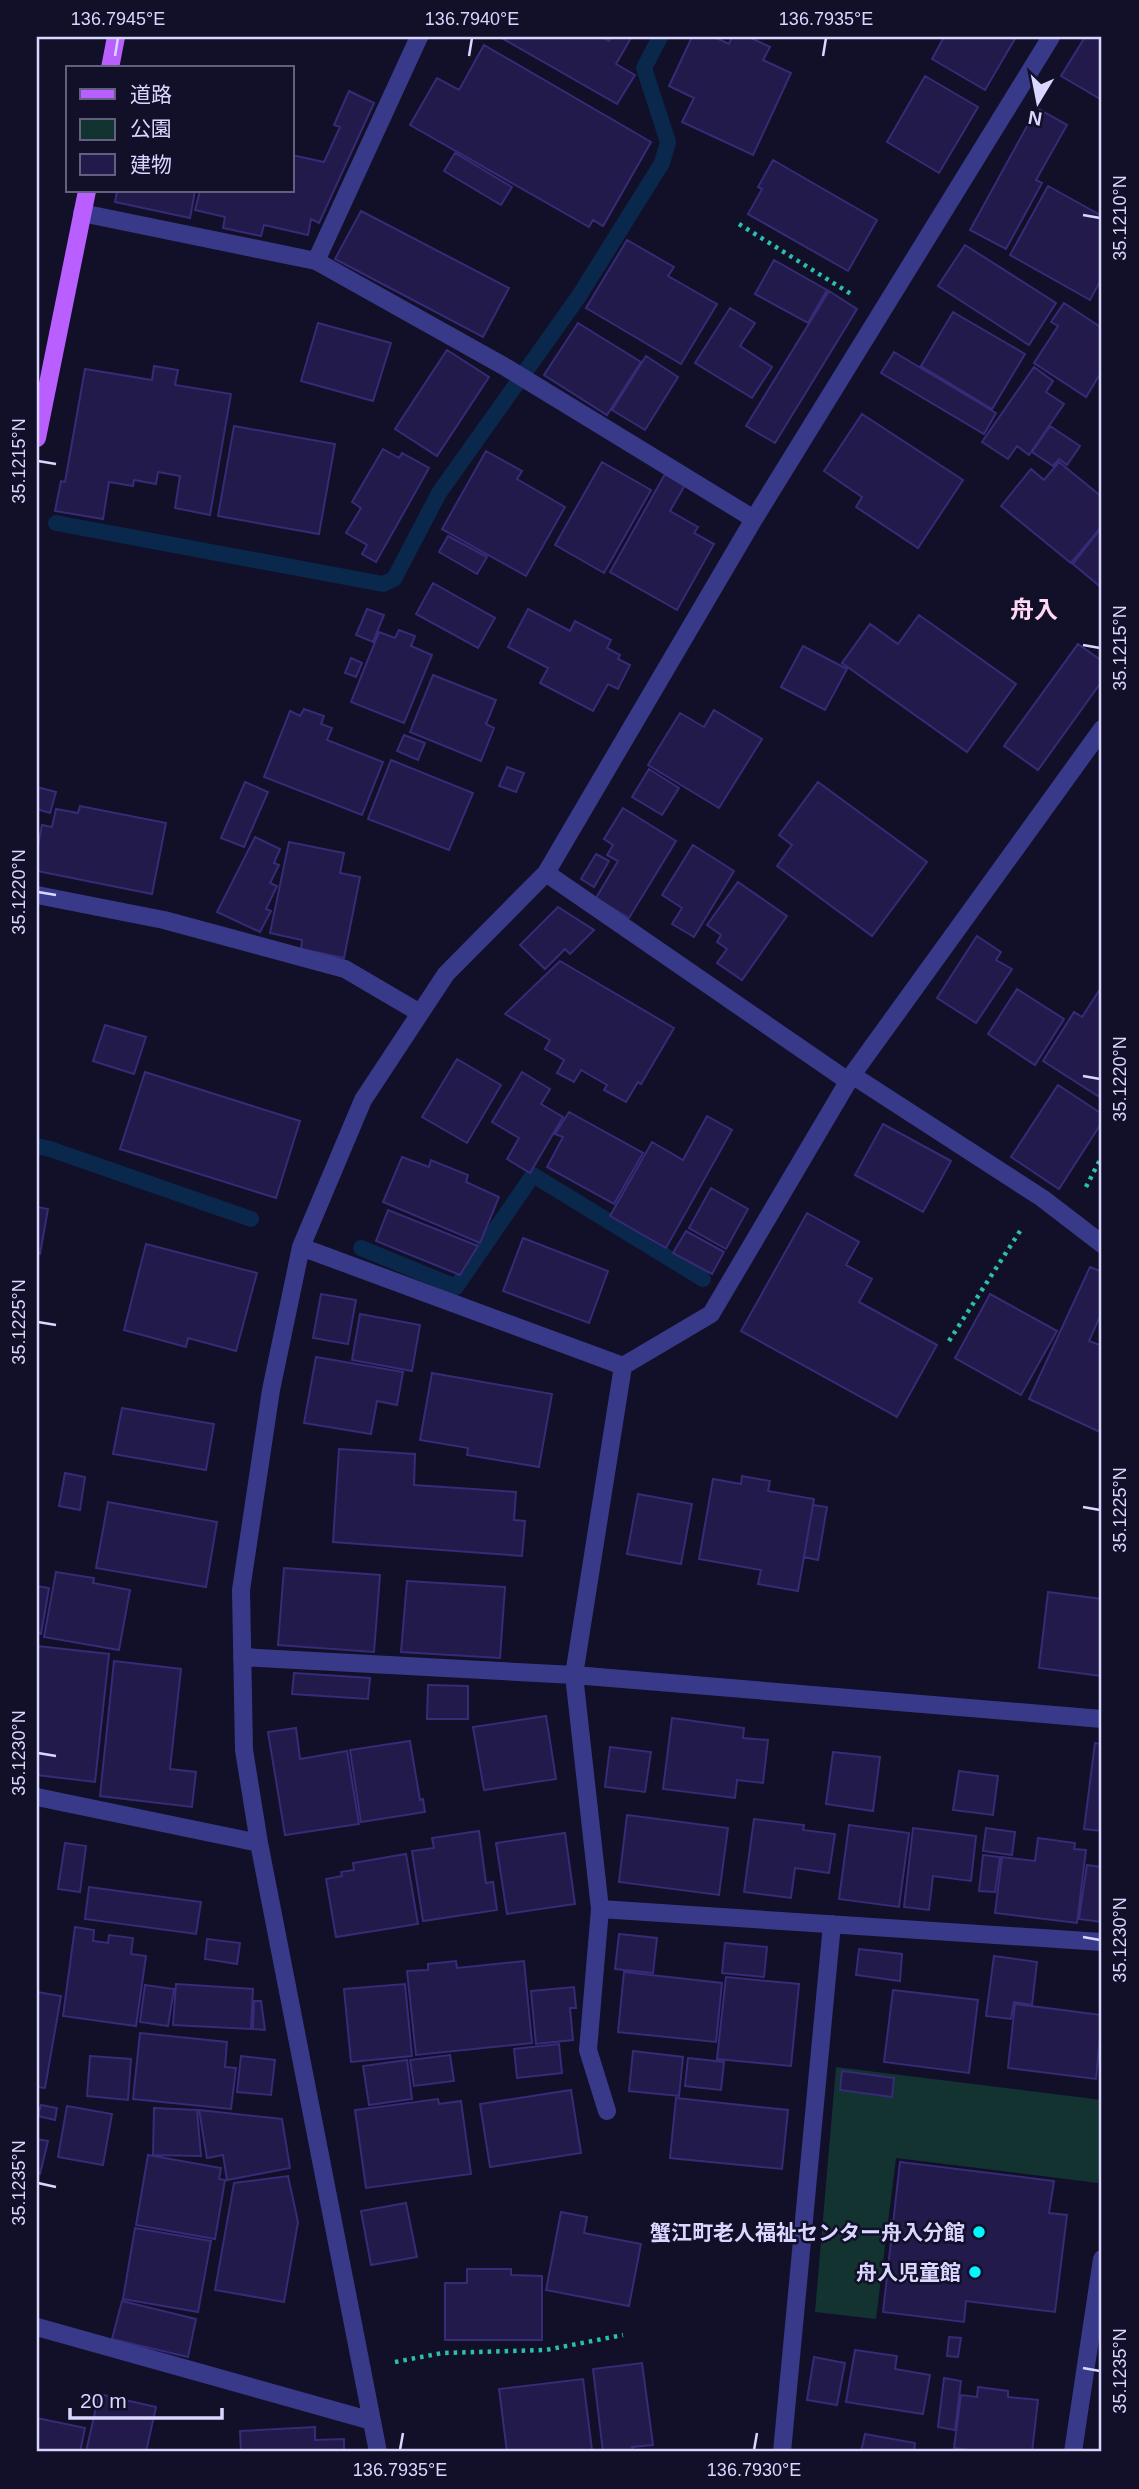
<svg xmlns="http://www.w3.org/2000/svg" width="1139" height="2489" viewBox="0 0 1139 2489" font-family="Arial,'Noto Sans JP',sans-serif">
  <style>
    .green { fill: #123330 }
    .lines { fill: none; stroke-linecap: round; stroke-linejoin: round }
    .stream { stroke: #0a274c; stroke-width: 16 }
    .building { fill: #211a4a; stroke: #362b77; stroke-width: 2 }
    .path { stroke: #2bbfad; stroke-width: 4.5; stroke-dasharray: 3.5 5; stroke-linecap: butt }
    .minor { stroke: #383a89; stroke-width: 18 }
    .major { stroke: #b95eff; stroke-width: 18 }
    .ticks { fill: none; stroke: #d9d7ff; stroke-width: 2.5 }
    .poi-dot { fill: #03f5ff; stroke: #120f29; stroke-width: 2.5 }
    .labels { text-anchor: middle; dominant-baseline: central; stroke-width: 5; stroke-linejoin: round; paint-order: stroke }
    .poi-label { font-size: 21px; font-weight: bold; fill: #d9d7ff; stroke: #120f29; text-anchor: end }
    .quarter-label { font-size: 24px; font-weight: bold; fill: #ffd9f3; stroke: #120f29 }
    .neatline { fill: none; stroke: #d9d7ff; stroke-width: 2.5 }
    .ticks-label { font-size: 18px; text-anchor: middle; fill: #d9d7ff }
  </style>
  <rect width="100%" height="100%" fill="#120f29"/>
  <path class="green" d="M836,2067L1102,2100V2156L1098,2183L896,2158L876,2319L815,2312Z"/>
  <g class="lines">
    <path class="stream" d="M56,523L383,584L394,579L439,493L579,296L662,163L668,142L644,68L660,37
      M37,1146L50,1149L251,1219
      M361,1248L456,1287L533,1175L703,1279"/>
  </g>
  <path class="building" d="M500,37H602L609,41L611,37H629L631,38L616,64L635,75L617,104Z
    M692,37H714L729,44L732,37H749L770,47L763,60L791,73L753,155L682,122L694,98L669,86Z
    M944,37H1016L985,90L932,59Z
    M1085,37L1102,38V100L1061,76Z
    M484,45L651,142L603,226L593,220L589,227L410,125L437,78L459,90Z
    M925,76L978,107L939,173L887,142Z
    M349,91L374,103L319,223L311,219L308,235L264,225L261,236L223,228L225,217L195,210L200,191H292V155L324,162L340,127L334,125Z
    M1037,108L1067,125L1036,180L1042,183L1006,249L970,230Z
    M455,153L512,187L501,205L444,171Z
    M773,160L877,220L848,271L748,214L762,189L758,187Z
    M1048,186L1102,216V278L1090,300L1010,255Z
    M117,191H195L190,218L115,202Z
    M361,211L509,288L483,337L335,259Z
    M627,240L674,267L668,276L717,304L681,364L586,308Z
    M965,245L1056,303L1029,345L938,286Z
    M774,260L827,290L808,323L755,294Z
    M829,291L857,309L775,443L746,426Z
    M1064,303L1102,328V371L1086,397L1034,363L1058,326L1051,322Z
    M730,308L755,323L740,346L772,367L752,398L695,363Z
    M953,312L1025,354L992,409L921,366Z
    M318,323L391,343L373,401L301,381Z
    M578,323L641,362L607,415L544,375Z
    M447,350L489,377L437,456L395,429Z
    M894,352L996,413L984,434L881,373Z
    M646,356L678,377L645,430L612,410Z
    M154,366L178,370L175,385L231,394L210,515L175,508L180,476L158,472L156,484L134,480L133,486L109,482L103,519L55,511L61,481L65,482L85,369L152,380Z
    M1034,367L1053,381L1046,392L1064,404L1029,455L1017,446L1008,459L982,442Z
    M862,414L963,480L918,548L856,507L862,497L824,471Z
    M234,426L335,444L319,534L218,516Z
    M1050,426L1080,446L1067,465L1059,459L1053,466L1032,452Z
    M383,449L399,458L402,453L429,468L376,562L362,554L367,545L346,533L361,508L352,502Z
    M486,451L522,471L517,479L565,507L526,576L442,529Z
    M602,462L651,490L604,573L555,545Z
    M1059,462L1102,497V526L1071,563L1001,506L1031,469L1044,480Z
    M665,474L685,485L670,511L698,527L694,533L714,544L677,610L610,572Z
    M1102,527V588L1073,564Z
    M448,536L487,557L477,574L439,552Z
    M433,583L495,618L478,648L416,614Z
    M367,609L384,615L373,642L356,635Z
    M528,609L570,631L575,621L611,640L607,648L620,655L618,659L630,665L618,689L608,684L593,711L540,683L548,668L508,647Z
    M919,615L1016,684L967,752L842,663L870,624L898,644Z
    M399,630L415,636L411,646L432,655L404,723L351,702L379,632L395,638Z
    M1078,644L1102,661V681L1038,770L1004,746Z
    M803,646L847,669L825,710L781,687Z
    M351,658L362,663L356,677L345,673Z
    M433,675L496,700L486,724L494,728L481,761L410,732Z
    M304,709L324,716L321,724L332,728L327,740L383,762L362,815L264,777L290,711L300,716Z
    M714,710L762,739L719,808L648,765L680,713L704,727Z
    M404,735L425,743L418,760L397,751Z
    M391,760L473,793L449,850L368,819Z
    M507,767L524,773L516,792L499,786Z
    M649,769L679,788L662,815L632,797Z
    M245,782L268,792L244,847L221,838Z
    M818,782L927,862L872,936L777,866L792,845L779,835Z
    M37,787L56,792L50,813L37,809Z
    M80,806L166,823L152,894L37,871V851L42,825L52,827L56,809L78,813Z
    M623,808L676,841L629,918L596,898L618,861L607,855L613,845L604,839Z
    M255,837L280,849L274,863L279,865L270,883L277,886L266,909L271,911L260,932L217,912Z
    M289,842L344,853L340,873L360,877L344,958L301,949L302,940L270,933Z
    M693,845L734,871L694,937L672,924L682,908L662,895Z
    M596,854L609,861L594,887L581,879Z
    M738,882L787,916L742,980L717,963L727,949L717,942L721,935L707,925Z
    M558,907L594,930L570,954L565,949L545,969L520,945Z
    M977,936L1001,952L996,960L1012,969L976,1023L937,998Z
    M560,961L674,1028L641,1084L638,1082L626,1102L604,1090L607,1085L581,1070L574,1082L557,1073L564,1060L545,1049L550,1040L505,1014Z
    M1102,986V1089L1098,1096L1043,1061L1074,1012L1082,1017Z
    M1017,989L1064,1019L1035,1065L988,1034Z
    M105,1025L146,1037L134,1074L93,1061Z
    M457,1059L501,1085L467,1143L422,1117Z
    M145,1072L300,1121L276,1198L120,1149Z
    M522,1072L550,1089L541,1104L563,1117L530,1173L507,1159L519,1138L492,1122Z
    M1058,1085L1102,1114V1122L1059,1189L1011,1157Z
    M569,1112L643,1153L614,1204L547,1167L563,1137L555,1134Z
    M707,1116L732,1130L666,1248L610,1216L652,1142L683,1160Z
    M883,1124L951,1161L923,1212L855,1175Z
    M402,1157L429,1167L431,1160L468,1175L466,1182L499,1197L480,1243L383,1202Z
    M711,1188L748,1209L726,1249L689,1228Z
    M37,1207L48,1209L40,1254L37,1253Z
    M388,1210L478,1246L460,1275L376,1241Z
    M807,1213L859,1242L846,1265L872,1279L859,1302L937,1345L897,1417L741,1331Z
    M686,1231L724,1252L712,1274L673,1253Z
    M523,1238L608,1271L589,1323L503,1291Z
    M146,1244L257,1273L236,1351L188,1338L186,1347L124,1330Z
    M1090,1267L1102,1272V1312L1089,1341L1102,1346V1433L1029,1399Z
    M321,1294L356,1300L348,1344L313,1338Z
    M990,1294L1057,1331L1021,1395L955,1358Z
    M360,1314L420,1325L412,1371L352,1360Z
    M316,1357L403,1372L397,1405L377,1401L371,1434L304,1423Z
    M432,1373L552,1394L539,1467L467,1455L468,1448L420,1440Z
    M122,1408L214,1424L206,1470L113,1454Z
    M339,1449L415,1454L414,1485L516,1492L514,1520L525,1521L522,1556L333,1542Z
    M65,1473L85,1477L80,1510L59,1506Z
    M742,1476L770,1481L768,1491L814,1499L798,1591L758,1584L761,1570L699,1559L713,1479L741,1484Z
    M638,1494L692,1504L681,1564L627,1554Z
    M108,1502L217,1522L206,1587L96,1568Z
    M813,1505L827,1507L818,1560L804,1557Z
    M284,1568L380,1575L374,1652L278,1645Z
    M56,1572L94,1578L93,1583L130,1590L119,1650L44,1637Z
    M407,1581L505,1587L500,1658L401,1652Z
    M37,1586L49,1588L41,1634L37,1633Z
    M1048,1592L1102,1599V1676L1039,1668Z
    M37,1646L109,1654L95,1782L37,1775Z
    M114,1661L181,1669L170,1769L196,1772L192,1807L100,1796Z
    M294,1673L370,1678L368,1699L292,1694Z
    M428,1685L468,1686V1719H427Z
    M546,1716L556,1779L484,1790L473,1727Z
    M672,1718L744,1728L743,1738L768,1740L763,1783L737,1780L735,1798L663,1789Z
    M296,1728L300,1759L347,1751L359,1824L285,1835L268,1732Z
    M410,1741L420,1800L423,1799L425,1812L361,1822L350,1750Z
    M1095,1743L1102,1744V1831L1084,1829Z
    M610,1747L651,1752L645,1792L605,1787Z
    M833,1752L880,1757L873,1811L826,1804Z
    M959,1771L998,1776L993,1815L953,1810Z
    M627,1815L728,1828L719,1895L619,1882Z
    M754,1819L804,1825L803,1830L835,1834L829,1873L795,1868L791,1898L744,1892Z
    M849,1825L909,1833L899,1907L839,1899Z
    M913,1828L976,1836L971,1881L933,1876L929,1910L904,1907Z
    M986,1828L1015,1832L1012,1855L983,1851Z
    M479,1831L486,1883L493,1882L497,1910L423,1921L412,1851L434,1848L432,1838Z
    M565,1833L575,1904L507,1914L496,1843Z
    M1038,1838L1075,1843L1074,1849L1086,1850L1077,1923L995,1913L1002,1857L1035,1861Z
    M65,1843L86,1846L80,1892L58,1889Z
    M406,1854L418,1924L336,1937L326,1879L342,1876L341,1872L354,1870L353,1863Z
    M983,1855L1000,1857L995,1892L979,1891Z
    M1087,1865L1102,1867V1922L1079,1919Z
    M89,1887L201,1902L196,1934L85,1919Z
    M75,1927L94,1930L93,1941L108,1943L109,1935L133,1938L131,1954L146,1956L136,2026L63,2016Z
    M619,1934L657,1938L653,1973L615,1969Z
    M207,1939L240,1943L237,1964L205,1959Z
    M725,1943L767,1947L764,1977L722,1973Z
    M859,1949L902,1954L900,1981L856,1975Z
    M994,1956L1037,1962L1032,2005L1014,2002L1011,2019L986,2016Z
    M456,1961L457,1968L524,1961L532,2043L416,2055L407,1971L428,1970V1964Z
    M624,1972L722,1983L716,2042L618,2032Z
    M726,1977L799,1984L791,2066L717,2059Z
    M176,1984L253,1989L251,2029L173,2025Z
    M405,1984L412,2056L351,2062L344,1989Z
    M145,1985L174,1989L168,2026L140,2022Z
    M574,1987L576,2008H570L573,2040L536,2044L531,1991Z
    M893,1990L978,2000L969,2073L884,2062Z
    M37,1992L61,1996L45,2088L37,2087Z
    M254,2001H261L265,2030L253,2029Z
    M1015,2004L1102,2015L1096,2079L1008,2068Z
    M140,2033L227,2042L225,2067L236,2068L231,2109L133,2099Z
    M559,2044L562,2073L517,2078L514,2049Z
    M633,2051L683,2057L679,2096L629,2091Z
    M450,2055L454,2081L414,2086L410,2060Z
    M90,2056L131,2059L128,2100L87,2096Z
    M241,2056L275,2060L271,2095L237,2092Z
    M688,2058L724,2062L721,2090L685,2086Z
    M407,2060L412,2099L369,2105L363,2066Z
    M842,2071L894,2078L892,2097L840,2090Z
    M571,2090L581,2153L490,2167L480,2104Z
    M676,2098L788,2110L782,2169L670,2158Z
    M438,2099L439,2104L461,2101L471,2174L366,2188L355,2110Z
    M41,2105L57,2108L55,2120L38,2116Z
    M67,2106L112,2114L103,2165L58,2157Z
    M154,2108L197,2110L201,2156L153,2155Z
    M199,2110L282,2119L290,2168L227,2180L223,2155L207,2158Z
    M37,2139L48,2141L40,2174L37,2173Z
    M148,2155L221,2168L219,2179L225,2180L215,2239L136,2225Z
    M900,2162L1054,2181L1049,2213L1067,2215L1055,2312L966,2301L964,2322L883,2312Z
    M288,2176L298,2222L284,2302L215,2290L234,2183Z
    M406,2203L417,2257L371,2265L361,2211Z
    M561,2212L587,2217L584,2233L641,2244L629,2306L546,2290Z
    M135,2228L211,2241L198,2312L123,2299Z
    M467,2269H511V2275L542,2276V2340H445V2283H467Z
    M122,2301L196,2319L188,2357L112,2339Z
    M949,2337L961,2338L958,2357L947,2356Z
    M855,2350L897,2356L895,2369L930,2375L923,2414L846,2402Z
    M814,2357L845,2363L837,2405L807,2400Z
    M642,2363L653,2445L632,2447L633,2452H603L593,2369Z
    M944,2378L961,2381L955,2430L938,2427Z
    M583,2379L592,2450L571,2452H507L499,2389Z
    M978,2387L1008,2391V2397L1038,2400L1032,2452H987L954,2448L961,2395L977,2397Z
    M99,2394L156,2407L146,2452H86Z
    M37,2418L85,2428L80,2452H37Z
    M315,2427V2440L344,2439V2452H241L240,2431Z
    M865,2434L915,2443L914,2452H861Z"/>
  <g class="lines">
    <path class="path" d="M739,224L851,294
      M1086,1187L1102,1156
      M949,1341L1022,1228
      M395,2362L442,2353L546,2350L623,2335"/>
    <path class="minor" d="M82,213L316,261L507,368L754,519
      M316,261L419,37
      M1102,729L852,1075L711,1314L623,1366L574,1675L600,1909L1102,1942
      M546,873L848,1081
      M37,895L164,920L345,969L420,1013
      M852,1075L1042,1198L1102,1244
      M301,1247L623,1366
      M242,1657L574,1675L1102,1719
      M37,1797L259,1843
      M600,1909L588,2050L607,2111
      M37,2327L372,2421
      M378,2452L259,1843L244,1750L241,1590L271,1390L301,1247L363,1100L446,974L546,873L754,519L1051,37
      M782,2452L832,1924
      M1073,2452L1102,2259"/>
    <path class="major" d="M110,68L116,37
      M37,438L87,191"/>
  </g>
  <path class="ticks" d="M115,56L118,38M469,56L472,38M823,56L826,38M1083,215L1100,218M38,461L56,464M1083,645L1100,648M38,892L56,895M1083,1076L1100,1079M38,1322L56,1325M1083,1507L1100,1510M38,1753L56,1756M1083,1937L1100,1940M38,2183L56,2187M1083,2368L1100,2371M400,2450L403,2433M754,2450L757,2433"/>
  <g class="poi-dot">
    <circle cx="979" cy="2232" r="7"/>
    <circle cx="975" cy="2272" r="7"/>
  </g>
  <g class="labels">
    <g class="poi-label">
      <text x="965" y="2232">蟹江町老人福祉センター舟入分館</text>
      <text x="961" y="2272">舟入児童館</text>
    </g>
    <g class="quarter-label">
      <text x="1034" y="609">舟入</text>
    </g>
  </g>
  <rect width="1139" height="2489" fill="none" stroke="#120f29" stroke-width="77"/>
  <rect x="66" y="66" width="228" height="126" fill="#120f29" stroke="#625f7f" stroke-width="2"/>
  <rect x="80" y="89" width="35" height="10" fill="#b95eff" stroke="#625f7f" stroke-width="2"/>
  <text x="130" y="102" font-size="21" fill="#d9d7ff">道路</text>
  <rect x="80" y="119" width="35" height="21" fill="#123330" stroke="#625f7f" stroke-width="2"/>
  <text x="130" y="136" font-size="21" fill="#d9d7ff">公園</text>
  <rect x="80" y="154" width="35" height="21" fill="#211a4a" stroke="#625f7f" stroke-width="2"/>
  <text x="130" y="172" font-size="21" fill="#d9d7ff">建物</text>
  <g transform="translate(1038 102) rotate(190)" stroke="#120f29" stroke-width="5" paint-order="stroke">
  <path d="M0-5L12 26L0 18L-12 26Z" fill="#d9d7ff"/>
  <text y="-10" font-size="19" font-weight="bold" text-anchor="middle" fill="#d9d7ff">N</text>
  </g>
  <path d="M70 2408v10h152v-10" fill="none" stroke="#d9d7ff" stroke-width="3.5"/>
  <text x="80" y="2408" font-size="21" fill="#d9d7ff" stroke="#120f29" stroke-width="5" paint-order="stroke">20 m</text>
  <rect x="38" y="38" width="1062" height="2412" class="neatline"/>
  <g class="ticks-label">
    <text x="118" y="25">136.7945°E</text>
    <text x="472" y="25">136.7940°E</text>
    <text x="826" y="25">136.7935°E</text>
    <text transform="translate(1120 218) rotate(-90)" y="6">35.1210°N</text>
    <text transform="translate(19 461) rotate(-90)" y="6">35.1215°N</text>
    <text transform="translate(1120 648) rotate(-90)" y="6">35.1215°N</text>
    <text transform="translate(19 892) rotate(-90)" y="6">35.1220°N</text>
    <text transform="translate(1120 1079) rotate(-90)" y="6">35.1220°N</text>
    <text transform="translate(19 1322) rotate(-90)" y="6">35.1225°N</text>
    <text transform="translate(1120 1510) rotate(-90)" y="6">35.1225°N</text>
    <text transform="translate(19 1753) rotate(-90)" y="6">35.1230°N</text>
    <text transform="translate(1120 1940) rotate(-90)" y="6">35.1230°N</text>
    <text transform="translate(19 2183) rotate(-90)" y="6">35.1235°N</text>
    <text transform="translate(1120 2371) rotate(-90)" y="6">35.1235°N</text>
    <text x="400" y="2476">136.7935°E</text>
    <text x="754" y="2476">136.7930°E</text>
  </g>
</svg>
